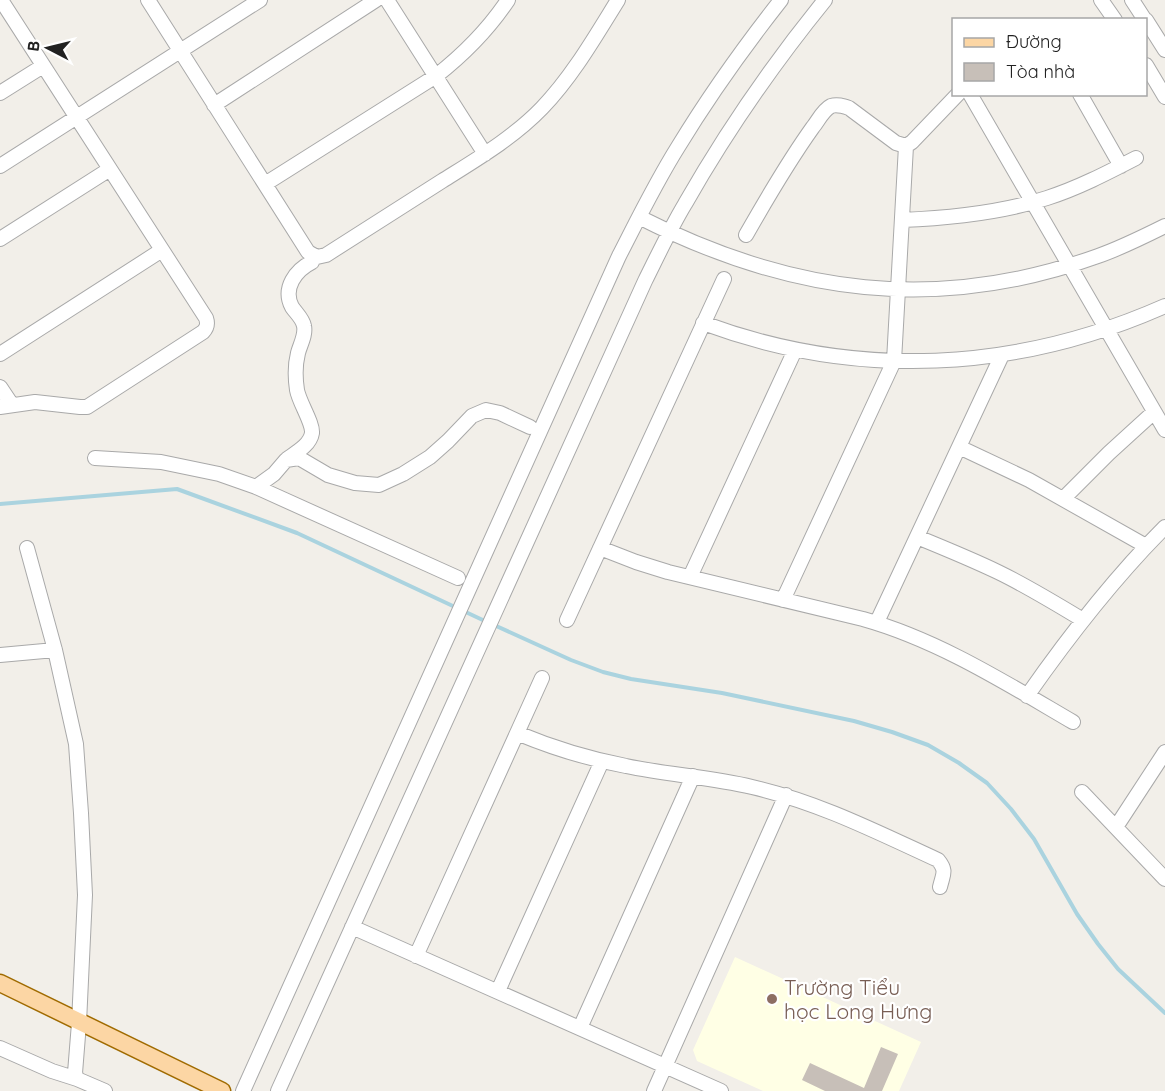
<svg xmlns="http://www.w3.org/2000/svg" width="1165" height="1091" viewBox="0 0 1165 1091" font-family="Quicksand,sans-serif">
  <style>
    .education { fill: #ffffe5 }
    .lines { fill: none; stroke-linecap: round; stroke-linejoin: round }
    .stream { stroke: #aad3df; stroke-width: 4 }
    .building { fill: #c7bfb8 }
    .minor-casing { stroke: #a9a9a9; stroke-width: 16 }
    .major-casing { stroke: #a06b00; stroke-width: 19 }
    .minor { stroke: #fff; stroke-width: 14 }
    .major { stroke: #fcd6a4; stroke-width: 16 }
    .education-dot { fill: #8d6e63; stroke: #fff; stroke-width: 2 }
    .labels { text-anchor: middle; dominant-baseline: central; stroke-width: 4.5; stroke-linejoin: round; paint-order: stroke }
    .education-label { font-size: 21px; fill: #785e54; stroke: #fff; text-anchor: start }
  </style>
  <rect width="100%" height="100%" fill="#f2efe9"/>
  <path class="education" d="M735,957L921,1042L899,1091H763L697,1061L693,1050Z"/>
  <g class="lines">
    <path class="stream" d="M0,504L177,489L297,533L487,622
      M494,625L571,660L603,672L631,679L722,693L854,721L892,732L928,745L959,763L987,783L1011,809L1034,839L1077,914L1098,944L1118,969L1165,1013"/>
  </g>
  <path class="building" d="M881,1047L898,1054L882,1091H825L802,1080L810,1063L864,1088Z"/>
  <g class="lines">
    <g class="minor-casing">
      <path id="minor" d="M148,0L308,252L317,257L326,255C365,230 403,206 442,181C477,159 513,138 542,108C572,77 595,37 618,0
        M387,0L485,154
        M1101,0L1115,20
        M1132,0L1145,20
        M1146,20L1165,50
        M1146,65L1165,97
        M0,93L43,66
        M970,94L1165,430
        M1080,94L1121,166
        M214,105L376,0
        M0,166L260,0
        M265,184L436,76C464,54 488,30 508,0
        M639,217C790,294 937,314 1098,256C1121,248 1143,237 1165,226
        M902,220C951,218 1001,213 1047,198C1078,188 1107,173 1136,158
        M746,235C767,198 788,162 813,127C818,121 823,110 831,106C837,104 843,106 849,108L896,143L906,146L912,142L958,94
        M0,239L110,169
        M703,323C857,380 1016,372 1165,306
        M0,354L162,250
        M0,387L12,405
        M0,407L35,402L80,407H87L203,332C207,328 208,324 206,318L1,0
        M959,447L1029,480L1146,546
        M95,458L161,462L219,474L256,487L458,578
        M287,459C297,452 310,445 312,433C313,423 299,402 297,390C295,377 295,365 298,353C300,345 306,335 304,326C303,319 296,313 292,307C282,288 296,270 312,262
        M256,487L274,474L286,460L299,458L328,475L355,483L379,485L403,474L430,457L448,441L472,416L486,410L500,413L530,427
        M1064,498L1109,453L1154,412
        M917,537C944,548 971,559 998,572C1027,586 1055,603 1083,620
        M27,548L55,650L76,744L81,813L85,895L79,1023L75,1073L77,1079L105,1091
        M600,548L636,562L668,572L863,619C938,640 1006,683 1073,722
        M690,577L795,350
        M783,600L894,361L906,146
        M567,620L724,279
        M877,622L1002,355
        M0,655L55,650
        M1027,696C1069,636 1113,579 1165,527
        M517,733C553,748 589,759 626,766C668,775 711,777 752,787C818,802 877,832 938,860C947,871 943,874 940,887
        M1082,792L1165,879
        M1116,827L1165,752
        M352,927L721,1091
        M416,956L542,678
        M498,991L602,761
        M580,1028L693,776
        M0,1048L52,1071L77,1079
        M243,1091L619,256C638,219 656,182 678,147C709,96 744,47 781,0
        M278,1091L645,281C658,255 670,229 685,204C726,132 773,64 825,0
        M654,1091L786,795"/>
    </g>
    <g class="major-casing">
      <path id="major" d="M0,983L222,1091"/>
    </g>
    <use href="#minor" class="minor"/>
    <use href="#major" class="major"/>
  </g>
  <circle class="education-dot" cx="772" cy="999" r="6"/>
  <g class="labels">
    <g class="education-label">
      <text x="784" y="987">Trường Tiểu<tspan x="784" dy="24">học Long Hưng</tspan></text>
    </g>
  </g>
  <rect x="952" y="18" width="195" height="78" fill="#ffffff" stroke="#a7a7a7" stroke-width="1.5"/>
  <rect x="964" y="38" width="30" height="9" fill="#fcd6a4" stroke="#a7a7a7" stroke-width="1.5"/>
  <text x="1006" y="48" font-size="18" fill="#222222">Đường</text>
  <rect x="964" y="63" width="30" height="18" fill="#c7bfb8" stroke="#a7a7a7" stroke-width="1.5"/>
  <text x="1006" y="78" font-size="18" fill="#222222">Tòa nhà</text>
  <g transform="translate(48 48) rotate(277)" stroke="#ffffff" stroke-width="4.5" paint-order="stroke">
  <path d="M0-4.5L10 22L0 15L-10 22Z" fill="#222222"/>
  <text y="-9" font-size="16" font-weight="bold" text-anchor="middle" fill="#222222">B</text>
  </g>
</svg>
